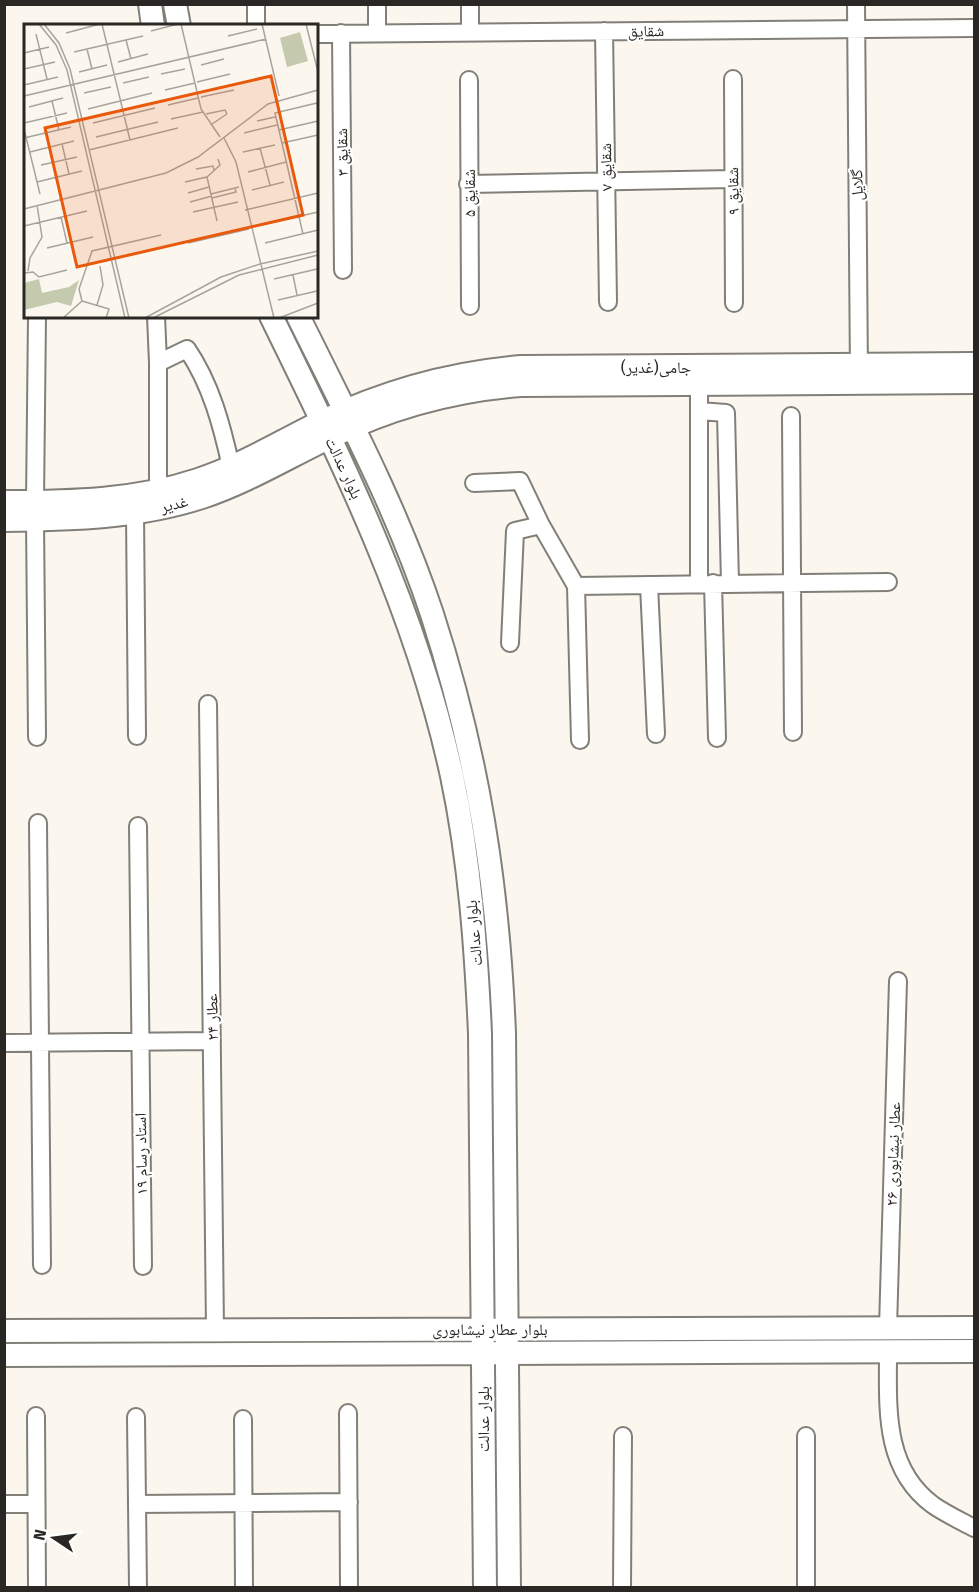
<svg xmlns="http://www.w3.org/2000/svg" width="979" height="1592" viewBox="0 0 979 1592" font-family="'Fira Sans','Noto Naskh Arabic',sans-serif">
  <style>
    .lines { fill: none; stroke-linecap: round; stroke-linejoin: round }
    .street-casing { stroke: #827f78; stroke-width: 20 }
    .secondary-casing { stroke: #827f78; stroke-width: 26 }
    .street { stroke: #fff; stroke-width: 16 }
    .secondary { stroke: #fff; stroke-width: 22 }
    .labels { text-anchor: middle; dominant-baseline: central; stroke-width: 4.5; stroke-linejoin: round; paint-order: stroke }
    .street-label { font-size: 16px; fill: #2a2825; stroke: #fff }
    .inset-road { fill: none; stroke: #a7a49e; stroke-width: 1.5 }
    .view { fill: #e8590c; fill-opacity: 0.15; stroke: #e8590c; stroke-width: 3 }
    .inset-edge { fill: none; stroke: #2a2825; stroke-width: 3 }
  </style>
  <rect width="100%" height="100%" fill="#fbf7ef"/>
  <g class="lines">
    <g class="street-casing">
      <path id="street" d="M256,4V26
        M377,4V33
        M470,4V32
        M856,4L859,376
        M604,31L608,302
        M341,33L343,270
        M316,34L974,28
        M733,79L734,303
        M469,80L470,306
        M468,184L732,179
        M156,316L158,363
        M699,385V583
        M699,411L726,413L730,583
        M791,416L793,732
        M474,483L520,481L541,525L576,586
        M158,491V363L187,349C211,384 222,426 231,467
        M35,502L37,316
        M135,513L137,736
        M35,519L37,737
        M713,583L717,738
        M649,585L656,734
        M510,643L515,531L541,525
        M208,704L215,1330
        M580,740L576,586L888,582
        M38,823L42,1265
        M138,826L143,1266
        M4,1043L212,1041
        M888,1328L898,981
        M888,1351C888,1408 883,1468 933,1505C946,1514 961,1521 974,1528
        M348,1413L349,1588
        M36,1416L37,1588
        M136,1417L138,1588
        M243,1419L244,1588
        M806,1436V1588
        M4,1504H36
        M137,1504L349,1502
        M622,1588L623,1436"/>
    </g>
    <g class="secondary-casing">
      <path id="secondary" d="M150,4L153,26
        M175,4L179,26
        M271,316C344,465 417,613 452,776C470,861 476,947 480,1033L485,1588
        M298,316C346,413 398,511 432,614C478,756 498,884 504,1033L509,1588
        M4,502C70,502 135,501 198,480C241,466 280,442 321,422C385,391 450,373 521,367L974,364
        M4,520C72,519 138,518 202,497C247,482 288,457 330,437C391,407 454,390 521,385L974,382
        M4,1331L974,1328
        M4,1355L974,1351"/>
    </g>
    <use href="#street" class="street"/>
    <use href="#secondary" class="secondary"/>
  </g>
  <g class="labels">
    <g class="street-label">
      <text transform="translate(646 31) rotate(-1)">شقایق</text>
      <text transform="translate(342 152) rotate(-91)">شقایق ۳</text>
      <text transform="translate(606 167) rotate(-91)">شقایق ۷</text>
      <text transform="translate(857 185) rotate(-91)">گلایل</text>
      <text transform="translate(733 191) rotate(-91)">شقایق ۹</text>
      <text transform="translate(469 193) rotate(-90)">شقایق ۵</text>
      <text x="656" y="367">جامی(غدیر)</text>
      <text transform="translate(344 468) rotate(65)">بلوار عدالت</text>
      <text transform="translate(174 504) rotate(-14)">غدیر</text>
      <text transform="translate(474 933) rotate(-95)">بلوار عدالت</text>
      <text transform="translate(212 1017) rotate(-91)">عطار ۲۴</text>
      <text transform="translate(141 1154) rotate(-91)">استاد رسام ۱۹</text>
      <text transform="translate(893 1154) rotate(-88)">عطار نیشابوری ۲۶</text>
      <text x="490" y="1329">بلوار عطار نیشابوری</text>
      <text transform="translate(483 1419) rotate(-90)">بلوار عدالت</text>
    </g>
  </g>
  <g transform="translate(24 24)">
    <rect width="294" height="294" fill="#fbf7ef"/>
    <path d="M276,8L284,37L263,43L256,14Z" fill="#c5caae"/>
    <path d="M15,255L18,269L45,263L55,256L47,282L33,278L0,286V259Z" fill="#c5caae"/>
    <path class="inset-road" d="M15,0L32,21L43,46L101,294M20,0L35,19L46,45L105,294M78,0L106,116M157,0L177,85L196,113M238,0L255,72M282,0L294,48M127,7L154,0M42,9L76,0M12,10L23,55M204,12L233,5M102,16L107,35M63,25L68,45M50,28L119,12M0,29L25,23M94,38L124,30M177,41L200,35M0,45L31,38M55,48L83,41M137,50L161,45M173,58L206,50M99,59L125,53M0,61L34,53M141,66L171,59M60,69L87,63M0,72L242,15M177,73L210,66M28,77L35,106M144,81L174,74M5,83L39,74M64,85L128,69M182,90L201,86L203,90M147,95L179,88M233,97L251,93M0,99L43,89M69,99L131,84M188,100L203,90M0,105L16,170M255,106L294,97M220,109L253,101M72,113L134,98M0,114L47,103M200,114L212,138L250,294M258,119L294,111M38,120L45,150M236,124L246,161M65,126L154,104M6,128L50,117M219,128L251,121M17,141L53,133M172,145L189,142L190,146M224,148L262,138M183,153L196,141L194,135M13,158L58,147M161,158L183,153L193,197M228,166L260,158M164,169L185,163M187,170L215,163M188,174L212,168L211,164M166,178L188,172M0,185L142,149L174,133L244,80L294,66M221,186L294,169M169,188L214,178M37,193L43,219M237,201L294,188M0,202L63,187M279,210L251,89L293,79L294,85M164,219L225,205M241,219L294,206M23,224L69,213M4,247L6,234L18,213L13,181M0,249L9,248L15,253L43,246M269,251L273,271M250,255L293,245M254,276L293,267M58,277L85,285L82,294M73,281L79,261L76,242M39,294L58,277L55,265L68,227L137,211M121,294L197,253L236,240L294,227M129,294L215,251L294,231M255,294L294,279"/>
    <path class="view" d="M247,52L279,191L53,243L21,104Z"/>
    <rect width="294" height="294" class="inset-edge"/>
  </g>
  <rect width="979" height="1592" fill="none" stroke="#2a2825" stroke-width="12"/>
  <g transform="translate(54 1538) rotate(283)" stroke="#ffffff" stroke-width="4.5" paint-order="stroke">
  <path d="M0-4.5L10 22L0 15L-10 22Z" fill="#2a2825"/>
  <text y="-9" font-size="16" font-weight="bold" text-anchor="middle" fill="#2a2825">N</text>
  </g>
</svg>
